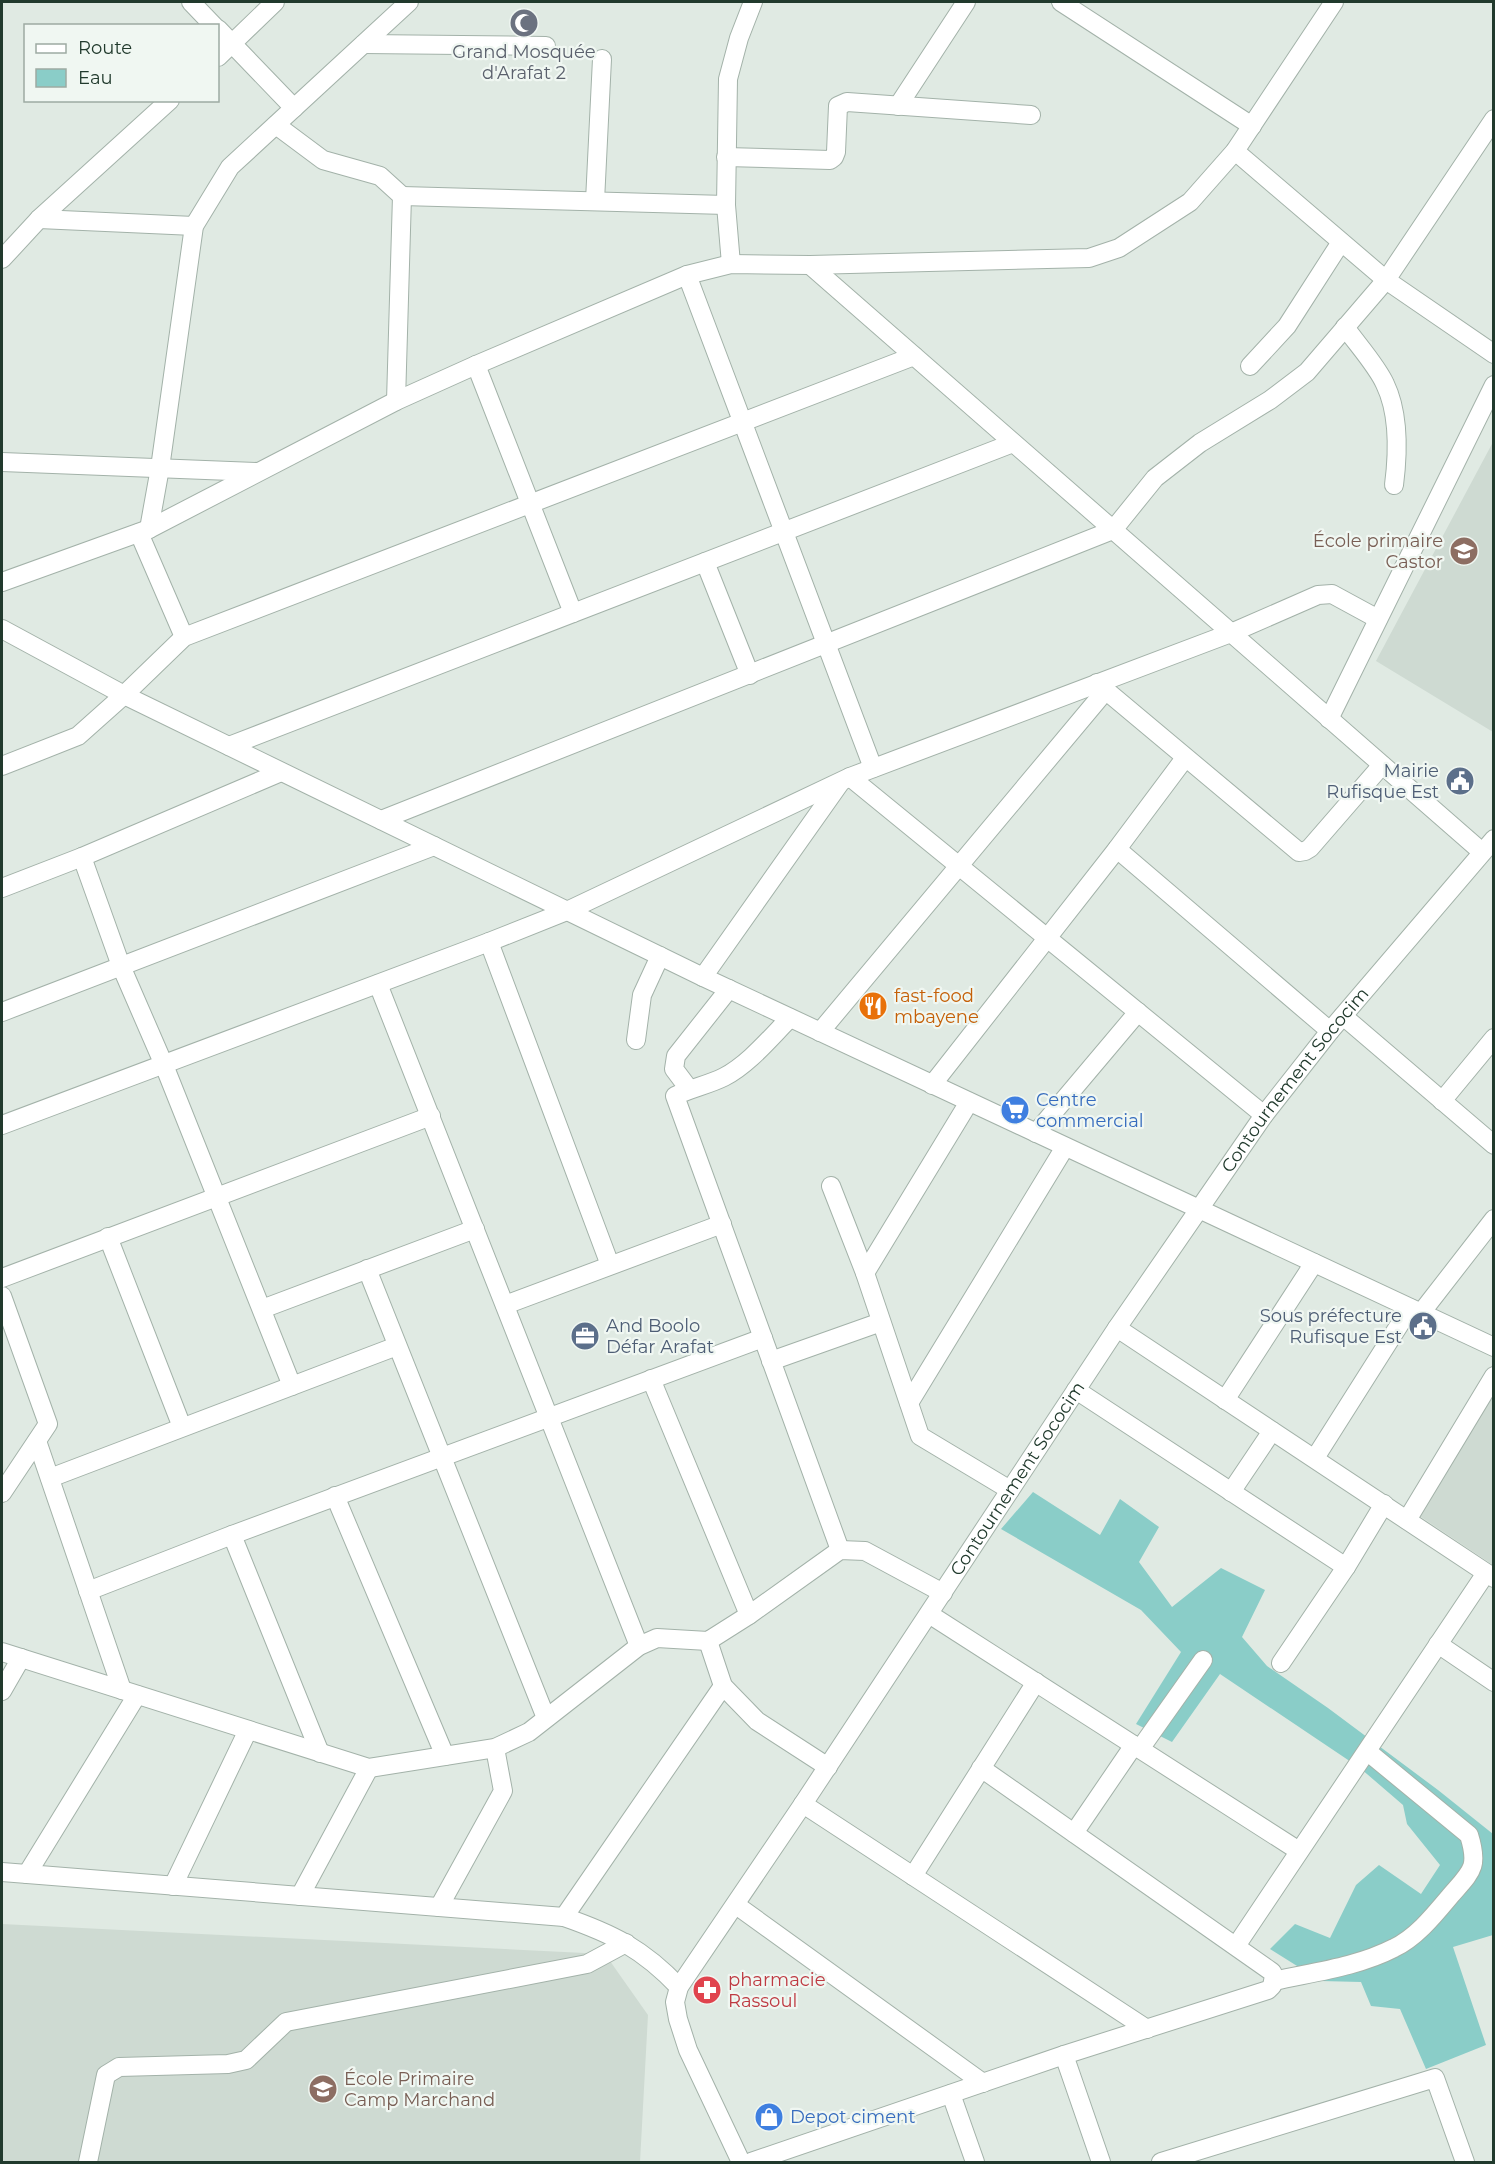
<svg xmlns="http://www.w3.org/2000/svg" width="1495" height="2164" viewBox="0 0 1495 2164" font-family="Montserrat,sans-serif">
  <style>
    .built { fill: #cedad2 }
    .water { fill: #8acdc8 }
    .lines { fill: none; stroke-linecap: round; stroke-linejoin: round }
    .minor-casing { stroke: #a3b2a9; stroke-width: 20 }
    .minor { stroke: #fff; stroke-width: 18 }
    .labels { text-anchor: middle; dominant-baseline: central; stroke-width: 4.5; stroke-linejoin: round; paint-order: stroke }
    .worship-label { font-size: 18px; fill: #5b616d; stroke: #f0f7f2 }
    .education-label { font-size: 18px; fill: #785e54; stroke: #f0f7f2; text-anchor: end }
    .service-label { font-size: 18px; fill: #4e5e75; stroke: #f0f7f2; text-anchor: end }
    .food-label { font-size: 18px; fill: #c56008; stroke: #f0f7f2; text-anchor: start }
    .street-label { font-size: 18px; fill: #213a2d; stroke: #f0f7f2 }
    .shop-label { font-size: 18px; fill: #366cbe; stroke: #f0f7f2; text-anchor: start }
    .health-label { font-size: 18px; fill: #be3a42; stroke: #f0f7f2; text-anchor: start }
  </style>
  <rect width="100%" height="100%" fill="#e0eae3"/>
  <path class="built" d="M1493,442V732L1376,661Z
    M1493,1389V1565L1415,1513Z
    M2,1924L605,1954L648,2015L640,2162H2Z"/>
  <path class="water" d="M1033,1492L1100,1535L1120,1499L1159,1527L1139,1562L1172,1607L1221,1568L1265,1590L1242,1637L1267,1666L1328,1708L1438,1790L1493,1834V1935L1453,1947L1486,2045L1426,2069L1400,2009L1371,2006L1361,1982L1321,1981L1270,1949L1295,1924L1330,1938L1356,1885L1379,1865L1421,1894L1440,1865L1407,1824L1403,1805L1360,1768L1220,1674L1172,1742L1136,1724L1181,1652L1141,1610L1001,1529Z"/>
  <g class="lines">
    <g class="minor-casing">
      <g id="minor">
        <path d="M191,2L214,26"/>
        <path d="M1061,2L1252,126"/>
        <path d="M218,29L294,108"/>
        <path d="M364,44L546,46"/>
        <path d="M218,57L275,2"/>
        <path d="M898,106L966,2"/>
        <path d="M276,125L323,160L380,176L402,196L396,401"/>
        <path d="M1235,151L1386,280L1494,354"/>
        <path d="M726,157L830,160L834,157L836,152L838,106L847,102L1031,115"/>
        <path d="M402,196L726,205"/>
        <path d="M595,201L602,59"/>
        <path d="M39,219L194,226"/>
        <path d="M2,259L39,219L170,100"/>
        <path d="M731,264L726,205L728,79L739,38L753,2"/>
        <path d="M810,265L1482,852"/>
        <path d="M687,275L873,768"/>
        <path d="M1345,327C1357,344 1377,366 1385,384C1399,413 1398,454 1394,485"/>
        <path d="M476,365L573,613"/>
        <path d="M1250,366L1287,326L1341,242"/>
        <path d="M2,462L257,472"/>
        <path d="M149,529L160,468L194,226L230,167L409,2"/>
        <path d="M139,533L184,637"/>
        <path d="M705,562L750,675"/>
        <path d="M2,582L149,529L396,401L476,365L687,275L731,264L810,265L1089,258L1119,248L1190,202L1235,151L1334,2"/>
        <path d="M2,629L124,695L703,977L1494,1347"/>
        <path d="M1097,683L1299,852L1305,851L1310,848L1382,765"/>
        <path d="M1329,719L1494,385"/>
        <path d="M229,746L1013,443"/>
        <path d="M2,766L78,736L124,695L184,637L914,356"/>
        <path d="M850,777L1264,1115"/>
        <path d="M381,820L1113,530L1155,478L1200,443L1270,400L1307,372L1386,280L1494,119"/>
        <path d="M1117,849L1330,1031"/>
        <path d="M82,857L121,966L164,1065L292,1386"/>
        <path d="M2,888L82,857L281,772"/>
        <path d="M489,942L610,1265"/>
        <path d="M703,977L840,783"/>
        <path d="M378,984L639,1646"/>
        <path d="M2,1012L434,846"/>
        <path d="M1343,1016L1494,1145"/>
        <path d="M790,1018C770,1038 749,1064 724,1077C708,1085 691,1088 675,1096L840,1550"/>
        <path d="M820,1032L1106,690"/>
        <path d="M636,1040L642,995L660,956"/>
        <path d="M932,1085L1117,849L1185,758"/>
        <path d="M689,1089L674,1069L676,1056L729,989"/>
        <path d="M1442,1101L1494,1038"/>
        <path d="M2,1125L489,942L567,911L850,777L1231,633L1318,595L1332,594L1378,619"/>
        <path d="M1036,1133L1138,1012"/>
        <path d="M831,1186L865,1273L920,1436L1010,1490"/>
        <path d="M108,1237L182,1427"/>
        <path d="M367,1269L546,1718"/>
        <path d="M865,1273L969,1102"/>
        <path d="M2,1278L431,1116"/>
        <path d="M2,1296L48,1424L2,1493"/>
        <path d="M505,1305L722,1224"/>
        <path d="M262,1309L475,1229"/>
        <path d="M1421,1313L1494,1219"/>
        <path d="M1117,1328L1494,1578"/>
        <path d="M771,1361L881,1322"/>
        <path d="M651,1379L749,1615"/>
        <path d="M1076,1390L1346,1567"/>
        <path d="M1225,1400L1314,1263"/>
        <path d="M909,1403L1065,1147"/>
        <path d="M37,1441L122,1690"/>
        <path d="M1315,1458L1410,1308"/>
        <path d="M50,1478L397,1346"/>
        <path d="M1231,1492L1272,1431"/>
        <path d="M335,1496L445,1756"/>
        <path d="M1407,1520L1494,1376"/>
        <path d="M232,1535L320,1753"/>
        <path d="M88,1591L232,1535L763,1338"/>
        <path d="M929,1614L1299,1851"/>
        <path d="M708,1641L723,1686L757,1721L828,1767"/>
        <path d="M1438,1644L1494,1682"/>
        <path d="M2,1652L369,1768L495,1748L529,1732L639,1646L657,1638L708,1641L749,1615L840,1550L865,1551L943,1593"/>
        <path d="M1281,1663L1346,1567L1384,1504"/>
        <path d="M2,1691L21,1658"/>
        <path d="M1140,1749L1203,1660"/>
        <path d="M803,1804L1147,2029"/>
        <path d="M1074,1833L1134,1745"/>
        <path d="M2,1872L564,1917C613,1934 643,1949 679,1987"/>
        <path d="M27,1874L137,1695"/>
        <path d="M913,1876L1036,1682"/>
        <path d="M173,1886L248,1730"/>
        <path d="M300,1896L369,1768"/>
        <path d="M736,1905L983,2083"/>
        <path d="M439,1907L503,1791L495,1748"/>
        <path d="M564,1917L723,1686"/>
        <path d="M1236,1946L1486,1573"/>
        <path d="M1274,1981C1314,1972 1357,1967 1394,1948C1417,1937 1435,1914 1451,1895C1472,1871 1479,1867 1469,1835L1368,1752"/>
        <path d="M1064,2055L1101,2162"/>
        <path d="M951,2094L975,2162"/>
        <path d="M88,2162L106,2075L119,2067L228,2064L246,2060L286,2022L587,1964L626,1943"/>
        <path id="s1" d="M741,2162L688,2050L678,2019L675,2002L679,1987L803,1804L1117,1328L1264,1115L1330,1031L1494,839"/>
        <path d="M751,2162L1064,2055L1268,1990L1272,1986L1274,1976L1272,1972L981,1768"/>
        <path d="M1161,2162L1435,2078L1465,2162"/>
      </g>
    </g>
    <use href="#minor" class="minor"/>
  </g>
  <defs>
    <g id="mosque-disc" transform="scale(1.5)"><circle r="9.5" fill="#6b7280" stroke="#f0f7f2"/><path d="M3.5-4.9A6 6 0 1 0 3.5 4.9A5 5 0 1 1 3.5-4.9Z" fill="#fff"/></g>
    <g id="school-disc" transform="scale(1.5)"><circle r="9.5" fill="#8d6e63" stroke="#f0f7f2"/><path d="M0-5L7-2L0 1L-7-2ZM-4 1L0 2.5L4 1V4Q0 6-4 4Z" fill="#fff"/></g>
    <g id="civic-disc" transform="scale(1.5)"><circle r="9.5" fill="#5c6f8a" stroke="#f0f7f2"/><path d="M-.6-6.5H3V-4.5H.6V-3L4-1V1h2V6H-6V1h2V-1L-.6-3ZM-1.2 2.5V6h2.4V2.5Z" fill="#fff"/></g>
    <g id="restaurant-disc" transform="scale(1.5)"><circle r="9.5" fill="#e8710a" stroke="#f0f7f2"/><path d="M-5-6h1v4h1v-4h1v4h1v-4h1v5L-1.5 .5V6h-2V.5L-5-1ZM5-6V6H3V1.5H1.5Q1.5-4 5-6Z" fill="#fff"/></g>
    <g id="supermarket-disc" transform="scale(1.5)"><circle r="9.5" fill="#3f7fe0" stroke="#f0f7f2"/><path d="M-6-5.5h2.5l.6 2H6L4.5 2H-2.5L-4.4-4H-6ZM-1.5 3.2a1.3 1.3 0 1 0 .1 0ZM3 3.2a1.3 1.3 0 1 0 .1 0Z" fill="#fff"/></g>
    <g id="office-disc" transform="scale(1.5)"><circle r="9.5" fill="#5c6f8a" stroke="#f0f7f2"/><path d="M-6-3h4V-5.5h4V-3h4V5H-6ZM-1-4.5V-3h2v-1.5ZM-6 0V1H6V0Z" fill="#fff"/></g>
    <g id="pharmacy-disc" transform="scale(1.5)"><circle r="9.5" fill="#e0444e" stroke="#f0f7f2"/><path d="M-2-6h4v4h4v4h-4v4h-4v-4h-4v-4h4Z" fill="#fff"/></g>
    <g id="shop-disc" transform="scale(1.5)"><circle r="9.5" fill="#3f7fe0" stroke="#f0f7f2"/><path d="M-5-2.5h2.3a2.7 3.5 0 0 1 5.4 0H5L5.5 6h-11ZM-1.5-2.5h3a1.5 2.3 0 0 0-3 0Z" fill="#fff"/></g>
  </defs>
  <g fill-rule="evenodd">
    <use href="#mosque-disc" x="524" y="23"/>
    <use href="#school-disc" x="1464" y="551"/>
    <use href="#civic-disc" x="1460" y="781"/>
    <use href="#restaurant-disc" x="873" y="1006"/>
    <use href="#supermarket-disc" x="1015" y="1110"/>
    <use href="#civic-disc" x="1423" y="1326"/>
    <use href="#office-disc" x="585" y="1336"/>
    <use href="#pharmacy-disc" x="707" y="1990"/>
    <use href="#school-disc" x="323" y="2089"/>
    <use href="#shop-disc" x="769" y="2117"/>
  </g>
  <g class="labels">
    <g class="worship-label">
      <text x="524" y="52">Grand Mosquée<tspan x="524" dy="21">d'Arafat 2</tspan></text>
    </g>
    <g class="education-label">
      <text x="1443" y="541">École primaire<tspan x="1443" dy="21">Castor</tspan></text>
      <text x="344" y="2079" text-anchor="start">École Primaire<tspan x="344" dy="21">Camp Marchand</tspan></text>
    </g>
    <g class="service-label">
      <text x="1439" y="771">Mairie<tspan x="1439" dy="21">Rufisque Est</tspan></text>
      <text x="1402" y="1316">Sous préfecture<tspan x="1402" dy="21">Rufisque Est</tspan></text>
      <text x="606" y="1326" text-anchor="start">And Boolo<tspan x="606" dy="21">Défar Arafat</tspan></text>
    </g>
    <g class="food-label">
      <text x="894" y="996">fast-food<tspan x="894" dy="21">mbayene</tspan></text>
    </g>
    <g class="street-label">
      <text stroke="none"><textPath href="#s1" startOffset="1286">Contournement Sococim</textPath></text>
      <text stroke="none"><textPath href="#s1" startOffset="800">Contournement Sococim</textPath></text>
    </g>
    <g class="shop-label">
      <text x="1036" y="1100">Centre<tspan x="1036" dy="21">commercial</tspan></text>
      <text x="790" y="2117">Depot ciment</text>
    </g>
    <g class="health-label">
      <text x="728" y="1980">pharmacie<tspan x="728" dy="21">Rassoul</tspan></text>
    </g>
  </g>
  <rect width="1495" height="2164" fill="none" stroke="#213a2d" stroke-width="6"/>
  <rect x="24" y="24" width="195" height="78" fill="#f0f7f2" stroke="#9daba3" stroke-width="1.5"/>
  <rect x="36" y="44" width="30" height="9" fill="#ffffff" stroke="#9daba3" stroke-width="1.5"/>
  <text x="78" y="54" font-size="18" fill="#213a2d">Route</text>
  <rect x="36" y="69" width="30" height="18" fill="#8acdc8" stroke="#9daba3" stroke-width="1.5"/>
  <text x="78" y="84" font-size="18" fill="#213a2d">Eau</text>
</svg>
